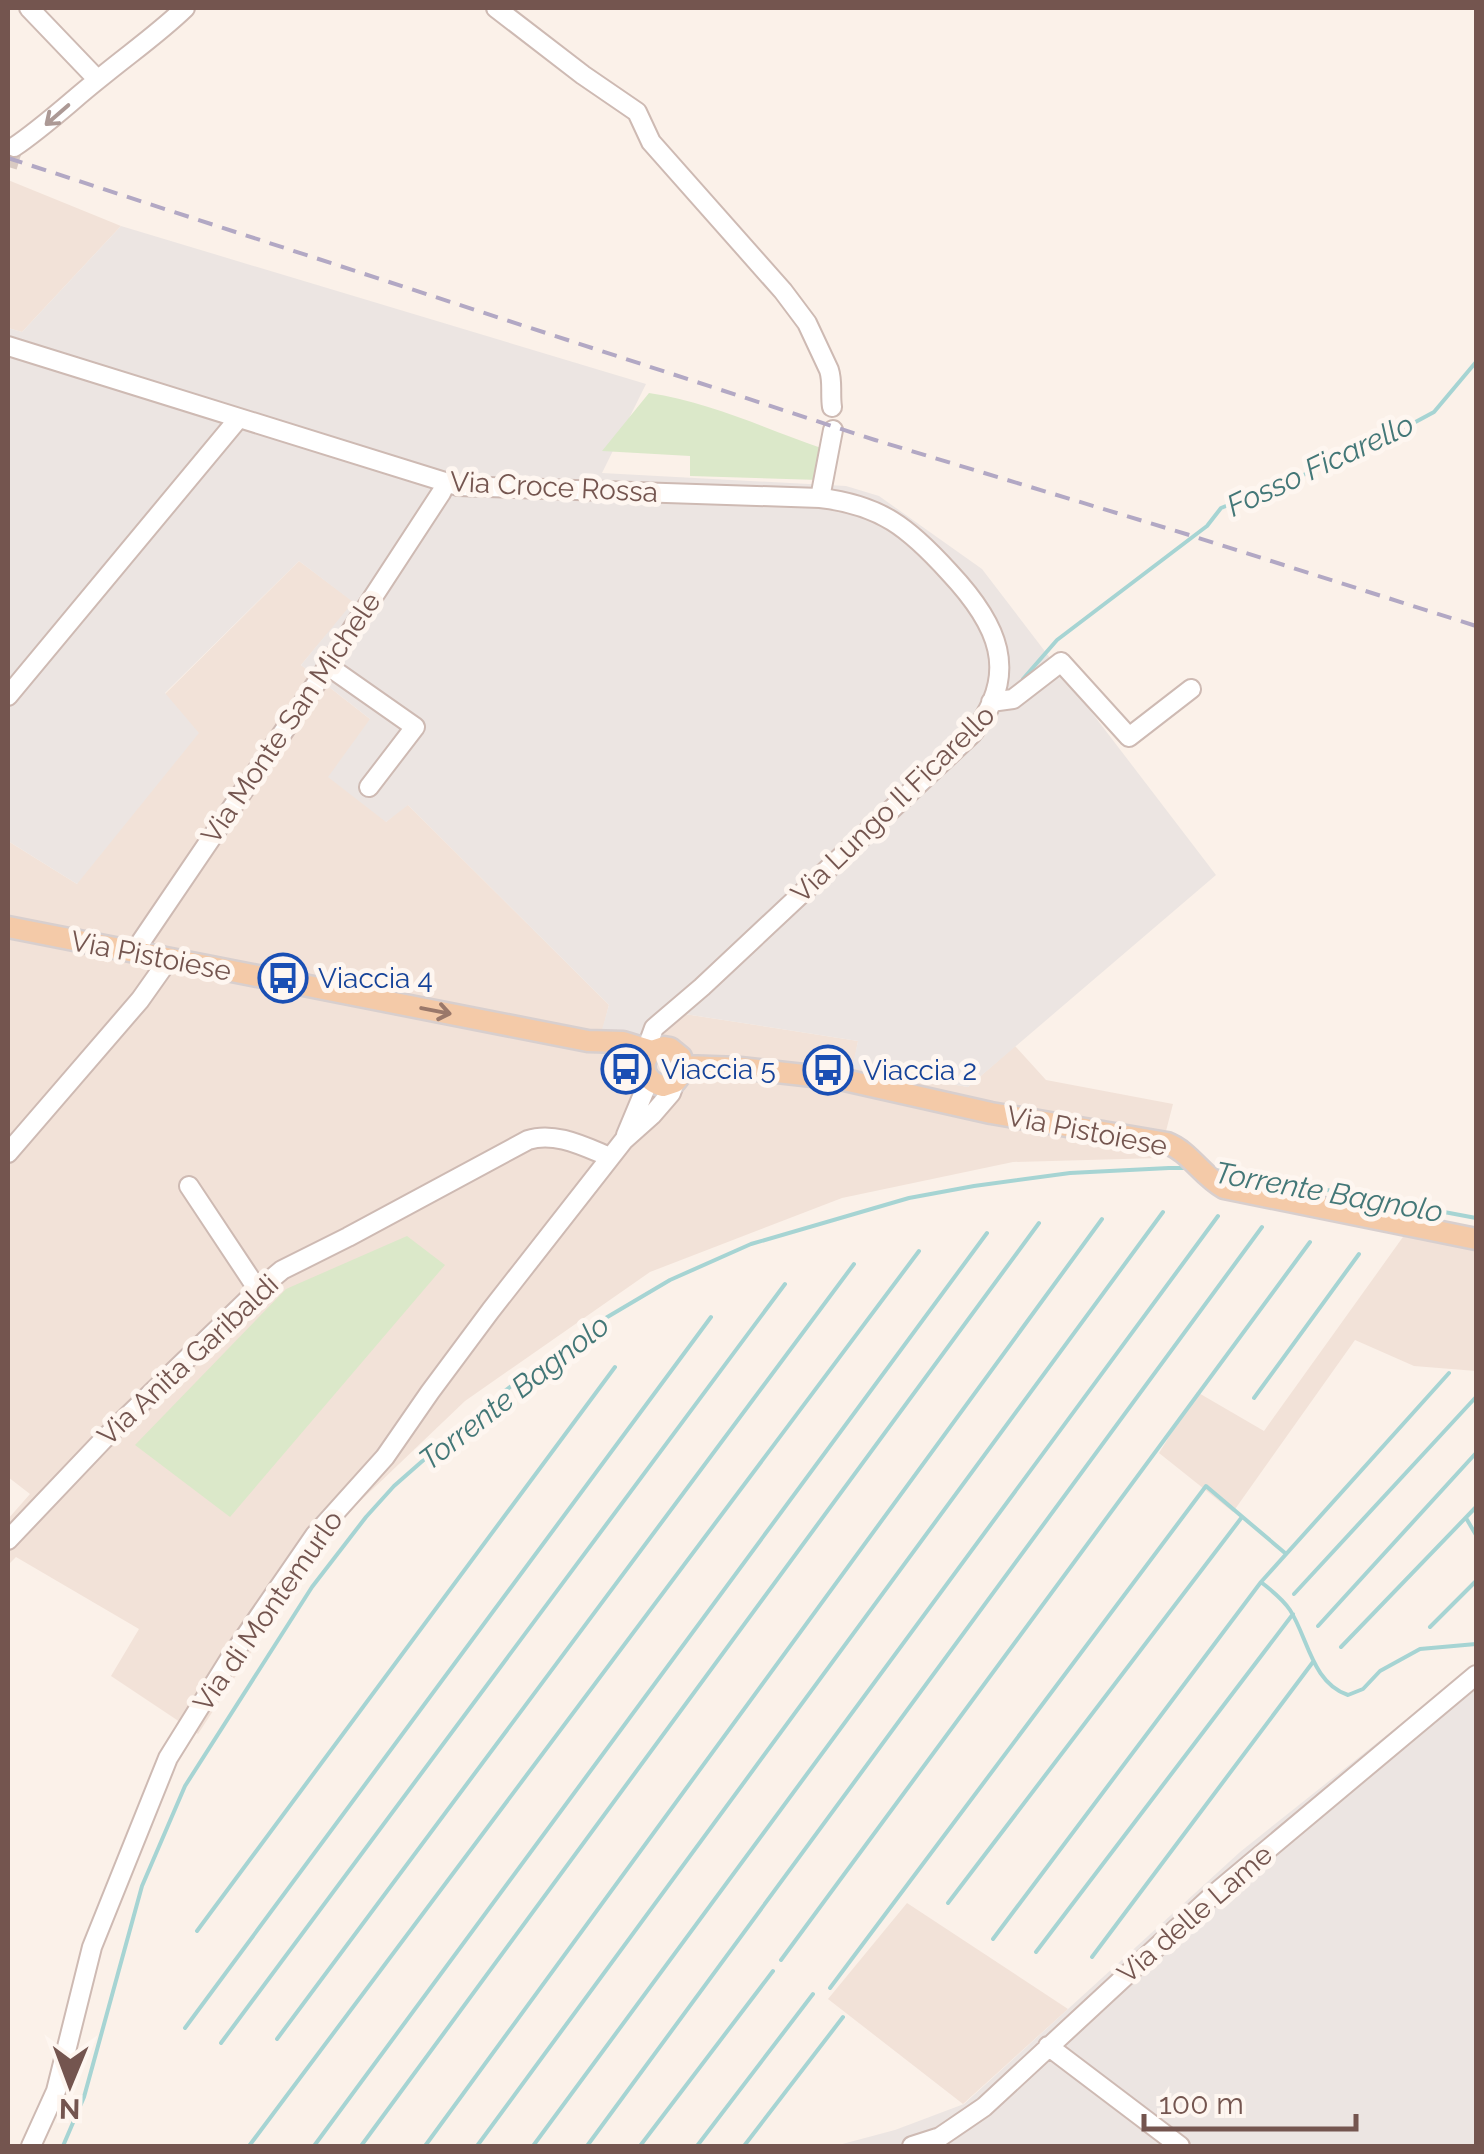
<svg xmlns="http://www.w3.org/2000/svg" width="1484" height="2154" viewBox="0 0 1484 2154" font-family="Raleway,sans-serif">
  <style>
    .residential { fill: #f2e2d8 }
    .industrial { fill: #ece5e2 }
    .green { fill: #dbe8c9 }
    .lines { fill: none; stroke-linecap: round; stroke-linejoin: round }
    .stream { stroke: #a6d4d3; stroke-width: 4 }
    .minor-tunnel { stroke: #d9cac2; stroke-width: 18; stroke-dasharray: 18 9; stroke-linecap: butt }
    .minor-casing { stroke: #cebab3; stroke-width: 22 }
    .major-casing { stroke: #d8cfce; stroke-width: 25 }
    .minor { stroke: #fff; stroke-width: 18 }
    .major { stroke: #f4caa8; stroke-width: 20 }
    .rail { stroke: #b2a8c4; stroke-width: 4; stroke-dasharray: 15 10; stroke-linecap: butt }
    .oneway { stroke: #ac9995 }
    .oneway2 { stroke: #9a786a }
    .labels { text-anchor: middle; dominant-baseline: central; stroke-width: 10; stroke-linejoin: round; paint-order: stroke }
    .street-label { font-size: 28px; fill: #74554f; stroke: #fef6f0 }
    .transit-label { font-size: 28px; fill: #164399; stroke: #fef6f0; text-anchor: start }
    .water-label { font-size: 30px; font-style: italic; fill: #437777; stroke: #fef6f0 }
  </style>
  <rect width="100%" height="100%" fill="#fbf1e9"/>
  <path class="residential" d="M8,180L121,226L22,332L8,328Z
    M299,561L354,602L301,665L370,719L386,822L407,804L609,1005L602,1032L640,1037L659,1010L858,1041L853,1067L968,1087L1015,1046L1046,1080L1173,1104L1159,1158L1013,1162L842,1198L650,1272L465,1401L333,1527L198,1734L111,1676L139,1629L16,1557L8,1565V1519L30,1494L8,1477V841L77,884L165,694Z
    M1418,1216L1476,1227V1371L1414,1366L1355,1340L1233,1512L1159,1453L1197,1392L1264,1431Z
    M907,1903L1068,2009L963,2104L828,1999Z"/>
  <path class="industrial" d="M121,226L646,384L602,473L846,486L879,496L982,569L1216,875L968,1087L852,1068L858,1041L659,1010L640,1037L601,1033L609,1005L408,805L386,822L328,777L370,719L301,665L353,602L299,561L165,693L199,733L77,884L8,841V328L22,332Z
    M1476,1664V2146H835L895,2130L964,2104L1240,1852Z"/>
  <path class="green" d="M649,393C710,402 766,429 824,449L819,480L690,476V456L602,451Z
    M407,1236L445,1265L230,1517L135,1445L286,1289Z"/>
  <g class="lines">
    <path class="stream" d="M1023,679L1057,640L1207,526L1221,508L1358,453L1434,412L1476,362
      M1215,1169L1476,1218
      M1254,1398L1359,1254
      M1466,1518L1476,1535
      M1261,1582C1272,1591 1282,1598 1290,1610C1308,1638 1312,1683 1348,1695L1363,1689L1380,1671L1420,1649L1476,1644
      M1294,1594L1476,1397
      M1318,1626L1476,1453
      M1430,1627L1476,1581
      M1341,1647L1476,1507
      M948,1903L1242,1517
      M197,1931L615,1367
      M993,1939L1261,1582L1449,1373
      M1036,1952L1293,1614
      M1092,1957L1313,1662
      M781,1960L1310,1242
      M830,1988L1206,1486L1285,1553
      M185,2028L711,1317
      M277,2039L854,1264
      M221,2043L785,1284
      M63,2146L84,2097L142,1886L185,1786L312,1587L366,1517L394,1486L485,1406L582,1332L670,1280L751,1244L909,1198L974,1186L1070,1173L1169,1168H1191
      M249,2146L919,1251
      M314,2146L987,1233
      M361,2146L1039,1223
      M425,2146L1102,1219
      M477,2146L1163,1212
      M533,2146L1218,1216
      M587,2146L1262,1227
      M640,2146L773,1971
      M697,2146L813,1994
      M744,2146L843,2017"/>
    <path class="minor-tunnel" d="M8,167L14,147"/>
    <g class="minor-casing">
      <path id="minor" d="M29,8L97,79
        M496,8L583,75L637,112L651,142L783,291L807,323L829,370C833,382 830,394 832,407
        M14,147C45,126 71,101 100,78C129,54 158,34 185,8
        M8,346L458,486L820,498C881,505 909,528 949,572C997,623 1022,673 972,734L702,987L654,1028L650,1039L652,1051
        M820,498L833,430
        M328,666L415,727L369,787
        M8,696L239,418
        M991,702L1013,699L1061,662L1129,737L1191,689
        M134,952L328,666L441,493L446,483
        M626,1135L649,1080
        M8,1153L140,1000L169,959
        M189,1186L258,1290
        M8,1540L104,1439L258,1290L282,1270L348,1237L528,1140C555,1131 585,1147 610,1157
        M1048,2046L1180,2146
        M31,2146L56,2091L92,1947L168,1758L229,1660L315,1535L385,1457L430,1392L491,1310L624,1140L652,1115L671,1093L675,1082
        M912,2146L940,2137L984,2107L1212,1896L1476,1675"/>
    </g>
    <g class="major-casing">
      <path id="major" d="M8,927L588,1041L623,1042L652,1051L664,1047L670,1048L681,1057L682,1073L675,1082L663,1086C645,1082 638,1065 652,1051
        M683,1066L740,1068L840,1079L991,1113L1167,1143C1190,1152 1202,1176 1224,1188L1476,1239"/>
    </g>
    <use href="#minor" class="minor"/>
    <use href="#major" class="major"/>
    <path class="rail" d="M8,158L875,440L1186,534L1476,626"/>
  </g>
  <defs><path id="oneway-shaft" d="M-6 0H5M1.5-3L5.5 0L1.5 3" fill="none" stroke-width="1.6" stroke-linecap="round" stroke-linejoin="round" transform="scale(2.5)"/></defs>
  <use class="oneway" href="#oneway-shaft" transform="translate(57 115) rotate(139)"/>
  <use class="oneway2" href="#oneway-shaft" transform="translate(436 1011) rotate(11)"/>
  <defs>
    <g id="bus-ring" transform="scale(2.5)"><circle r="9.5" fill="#fef6f0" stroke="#1a4fb4" stroke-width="1.5"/><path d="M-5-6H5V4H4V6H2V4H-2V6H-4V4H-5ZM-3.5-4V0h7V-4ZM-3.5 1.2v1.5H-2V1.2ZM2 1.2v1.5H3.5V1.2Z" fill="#1a4fb4"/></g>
  </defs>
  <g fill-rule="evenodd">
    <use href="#bus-ring" x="283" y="978"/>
    <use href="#bus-ring" x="626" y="1069"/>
    <use href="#bus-ring" x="828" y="1070"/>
  </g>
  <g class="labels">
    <g class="street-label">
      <text transform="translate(554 487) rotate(3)">Via Croce Rossa</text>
      <text transform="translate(291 718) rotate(-56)">Via Monte San Michele</text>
      <text transform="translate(893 804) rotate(-44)">Via Lungo Il Ficarello</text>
      <text transform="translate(151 956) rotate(11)">Via Pistoiese</text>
      <text transform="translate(1087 1131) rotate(11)">Via Pistoiese</text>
      <text transform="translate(188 1360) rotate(-43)">Via Anita Garibaldi</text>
      <text transform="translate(268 1611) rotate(-55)">Via di Montemurlo</text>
      <text transform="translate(1195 1914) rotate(-41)">Via delle Lame</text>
    </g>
    <g class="transit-label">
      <text x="318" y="978">Viaccia 4</text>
      <text x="661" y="1069">Viaccia 5</text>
      <text x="863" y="1070">Viaccia 2</text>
    </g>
    <g class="water-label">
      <text transform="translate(1320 465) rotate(-25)">Fosso Ficarello</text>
      <text transform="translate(1329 1192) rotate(10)">Torrente Bagnolo</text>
      <text transform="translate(514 1392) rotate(-38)">Torrente Bagnolo</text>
    </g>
  </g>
  <rect width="1484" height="2154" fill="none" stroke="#74554f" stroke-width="20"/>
  <g transform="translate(70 2084) rotate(181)" stroke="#fef6f0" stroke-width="8" paint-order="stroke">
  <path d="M0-8L18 38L0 25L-18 38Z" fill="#74554f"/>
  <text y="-15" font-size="28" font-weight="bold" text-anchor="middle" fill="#74554f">N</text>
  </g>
  <path d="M1144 2114v15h212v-15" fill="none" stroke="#74554f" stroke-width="5"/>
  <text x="1159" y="2114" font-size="30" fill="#74554f" stroke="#fef6f0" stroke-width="8" paint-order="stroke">100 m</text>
</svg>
